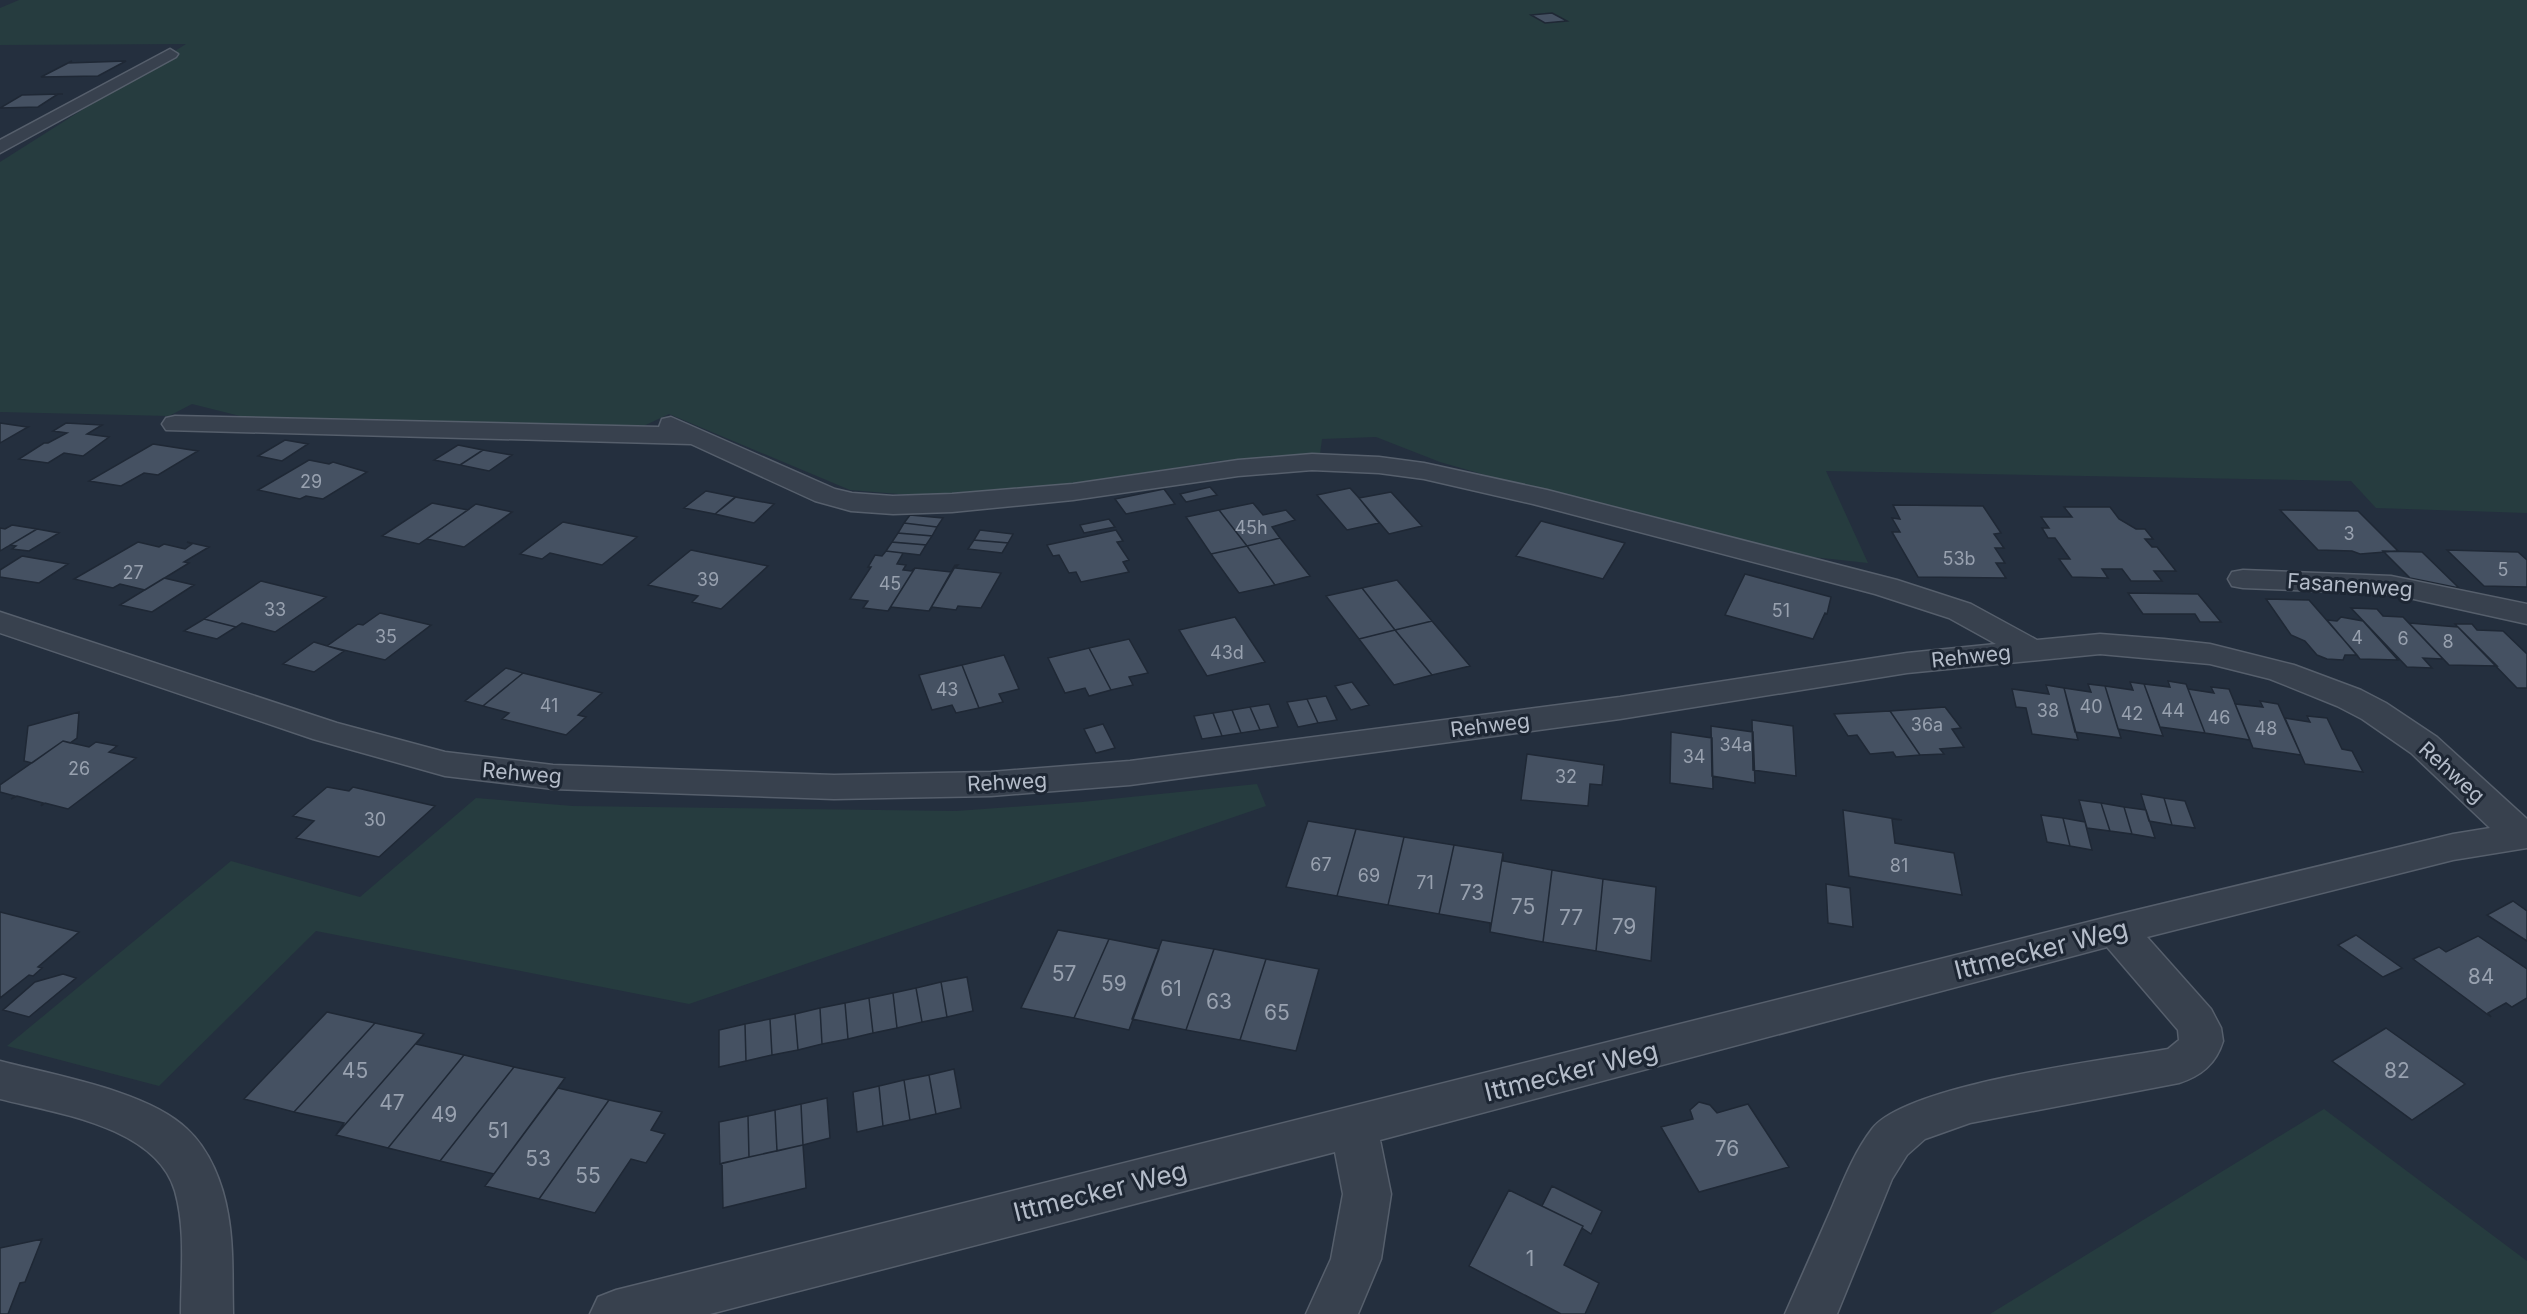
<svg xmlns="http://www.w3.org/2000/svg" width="2527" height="1314" viewBox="0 0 2527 1314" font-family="Inter,sans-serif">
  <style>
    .green { fill: #263c3f }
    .building { fill: #455162; stroke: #1f2835; stroke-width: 1.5 }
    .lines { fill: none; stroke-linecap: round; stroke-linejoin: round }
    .street-casing { stroke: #565f6c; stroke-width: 3 }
    .street { fill: #38414e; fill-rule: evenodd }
    .labels { text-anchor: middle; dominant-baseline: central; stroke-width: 6; stroke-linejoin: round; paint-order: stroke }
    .number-label { font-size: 18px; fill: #98a1af }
    .street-label { font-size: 21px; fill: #b4bcc9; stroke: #1d2633 }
    .near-number-label { font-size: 21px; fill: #98a1af }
    .near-street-label { font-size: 26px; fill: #b4bcc9; stroke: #1d2633 }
  </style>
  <rect width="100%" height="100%" fill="#242f3e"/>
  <path class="green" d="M19,0H2527V513L2376,508L2351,481L1826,471L1868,563L1747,550L1440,462L1376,437L1322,439L1320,454L1218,461L1048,488L946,495L898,494L850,490L669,414L633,431L268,423L192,404L169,416L0,412V162L186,44L0,45V8Z
    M1257,784L1266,806L689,1004L316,931L159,1086L7,1046L231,861L360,897L476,798L573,806L956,811L1082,802Z
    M2324,1109L2527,1261V1314H1990Z"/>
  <path class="building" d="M1552,13L1567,21L1545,23L1531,15Z
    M72,61L68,63L126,61L98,76L41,77Z
    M58,94L38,107L0,108L22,95L63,94Z
    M0,423L27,427H28L0,443Z
    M66,423L102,425L87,434L109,437L83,456L64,453L48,463L19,459L44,443H48L67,433L53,431Z
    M285,440L308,444L282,461L258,456Z
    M153,444L198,451L158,475L144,473L121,486L89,481Z
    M458,445L483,450L460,465L434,460Z
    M483,450L512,455L489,471L460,465Z
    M309,460L329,464L333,462L367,472L323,499L306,496L300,499L258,490Z
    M1210,487L1217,495L1186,502L1180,494Z
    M1350,488L1359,498L1379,523L1347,530L1317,495Z
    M1164,489L1175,504L1126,514L1115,499Z
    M706,491L736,497L715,514L684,508Z
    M1391,492L1422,526L1389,534L1359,498Z
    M735,497L774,504L754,523L715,514Z
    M432,503L468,510L419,544L382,536Z
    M1253,503L1263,515L1286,510L1295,520L1272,527L1280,538L1247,546L1219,510Z
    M476,504L512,512L464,547L427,539Z
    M1893,505L1983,506L2001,533L1994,534L2004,548H1995L2005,563H1996L2006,578L1918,577L1892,532H1900L1892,518L1900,519Z
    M2064,507H2110L2119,519L2136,529H2145L2153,539H2145L2152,547H2157L2176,571H2154L2162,581H2131L2122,569H2102L2108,578L2072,577L2059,559H2070L2055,538H2048L2042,528H2049L2041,517H2072Z
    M1219,510L1247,546L1211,554L1186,517Z
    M2280,510L2358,511L2398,551L2360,554L2352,551L2318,550Z
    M910,515L943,518L937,527L904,523Z
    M1109,519L1115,527L1084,533L1080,525Z
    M1541,521L1625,543L1603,579L1516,556Z
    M563,522L637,537L602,565L550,553L542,559L520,554Z
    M904,523L937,527L932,536L898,533Z
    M12,525L37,529L0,551V528L5,529Z
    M37,529L59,533L29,551L12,549L16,546L10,545Z
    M980,530L1013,534L1008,543L974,540Z
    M1116,530L1123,541L1117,542L1129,560L1123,562L1129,572L1081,582L1076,572L1069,573L1059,555L1053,556L1047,545Z
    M898,533L932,536L926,545L892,542Z
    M1280,538L1310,576L1275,585L1247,546Z
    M974,540L1008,543L1002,553L968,549Z
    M138,542L159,547L164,544L185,549L192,544L187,542L209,547L184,562L189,563L145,590L120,584L113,588L74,579Z
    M892,542L926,545L920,555L886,551Z
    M1247,546L1275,585L1239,593L1211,554Z
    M691,550L744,561L768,566L721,609L692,602L698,596L648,585Z
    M2447,550L2518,552L2527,560V587L2484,586Z
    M886,551L903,553L897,564L906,565L903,570L911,571L915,568L888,611L863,608L868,601L850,599L871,567H868L875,555L882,556Z
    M2383,551L2422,552L2459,588L2410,578Z
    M22,556L68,564L39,583L0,577V570Z
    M955,565L929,611L891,607L888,611L915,568L951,572Z
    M956,565H958L955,568L1001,573L981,608L958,606L956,610L932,607L929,611Z
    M1745,574L1831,597L1827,614L1825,613L1813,639L1725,615Z
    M164,578L194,585L152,612L120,605Z
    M1397,580L1432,621L1395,630L1362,588Z
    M261,581L326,597L275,632L242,623L236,627L204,619Z
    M1362,588L1395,630L1359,639L1326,596Z
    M2128,593L2198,594L2221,622H2200L2195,614H2143Z
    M2266,599L2309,600L2357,655H2345L2343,660L2327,659L2317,655L2305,641L2291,635Z
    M2351,608L2377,609L2383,616L2403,617L2443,659L2423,658L2432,668L2407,667Z
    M380,613L431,625L385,660L327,646L358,624L363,625Z
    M1235,617L1265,662L1207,676L1179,630Z
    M2341,617L2363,621L2398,660L2360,659L2327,620L2337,621Z
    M204,619L236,627L217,639L184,631Z
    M1432,621L1470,666L1432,675L1395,630Z
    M2409,623L2458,627L2497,666L2449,665Z
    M2455,624H2472L2477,630L2503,631L2527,654V688H2517Z
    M1395,630L1432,675L1394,685L1359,639Z
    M1129,639L1148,673L1129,677L1133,685L1111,690L1089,648Z
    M314,642L344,651L314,672L283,664Z
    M1089,648L1111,690L1089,696L1085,688L1065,693L1048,658Z
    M1004,655L1019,689L999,694L1003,702L979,708L962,665Z
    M962,665L979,708L956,713L952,705L932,710L919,675Z
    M506,668L523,673L483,706L465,701Z
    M523,673L602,693L578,715L586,717L566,735L502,719L509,713L483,706Z
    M2168,681L2186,684L2205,733L2160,727L2144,684L2170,687Z
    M1352,682L1369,705L1351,710L1335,686Z
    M2130,682L2144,684L2163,736L2118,729L2105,686L2133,690Z
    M2088,684L2105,686L2121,738L2075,732L2064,688L2091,692Z
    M2046,685L2064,688L2078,740L2032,734L2026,708L2016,707L2012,689L2049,694Z
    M2211,687L2229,689L2250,740L2205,733L2188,689L2214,693Z
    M1326,696L1337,720L1318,723L1307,699Z
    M1307,699L1318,723L1298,727L1287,702Z
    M2260,701L2278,704L2301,755L2253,748L2235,704L2263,707Z
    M1269,704L1278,727L1260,730L1250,707Z
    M1250,707L1260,730L1241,733L1232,710Z
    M1945,707L1961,728L1952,729L1964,747L1940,749L1944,754L1920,755L1890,711Z
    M1232,710L1241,733L1222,736L1213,713Z
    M1890,711L1920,755L1896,757L1893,752L1870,754L1857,735L1848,736L1834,714Z
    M79,712L77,738L70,743L63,741L32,763L24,761L28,726Z
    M1213,713L1222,736L1202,739L1194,716Z
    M2307,716L2327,718L2342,749L2352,751L2363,772L2305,764L2285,718L2310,722Z
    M1752,720L1793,726L1796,776L1753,770Z
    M1103,724L1115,748L1096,753L1084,729Z
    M1711,726L1753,732L1755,783L1712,776Z
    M1671,732L1712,738L1713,789L1670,783Z
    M63,741L89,747L96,742L117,746L109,752L136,758L68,809L45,803L41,806L43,803L17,796L11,799L15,796L0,792V785Z
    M1527,754L1604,765L1602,785L1590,784L1588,806L1521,800Z
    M327,787L349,791L353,787L435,806L379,857L296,838L314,821L293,816Z
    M2141,794L2164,798L2172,825L2149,821Z
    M2164,798L2185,801L2195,828L2172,825Z
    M2079,800L2101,803L2110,831L2087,828Z
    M2101,803L2124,807L2132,834L2110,831Z
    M2124,807L2146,810L2155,838L2132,834Z
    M1843,810L1902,820L1892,819L1895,843L1954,853L1962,895L1849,876Z
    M2041,815L2063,818L2070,846L2047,842Z
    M2063,818L2085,822L2092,850L2070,846Z
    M1308,821L1356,829L1337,896L1286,887Z
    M1356,829L1404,837L1388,905L1337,896Z
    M1404,837L1454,845L1439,914L1388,905Z
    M1454,845L1503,853L1490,932V923L1439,914Z
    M1503,853V861L1552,870L1543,942L1490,932Z
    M1552,870L1603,879L1596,951L1543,942Z
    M1603,879L1656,887L1651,961L1596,951Z
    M1826,884L1850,888L1853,927L1828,923Z
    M2513,901L2527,911V941L2487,915Z
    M0,912L79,932L38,967L42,968L33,976L29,975L0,998Z
    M1058,930L1109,939L1074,1018L1021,1008Z
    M2356,935L2402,968L2383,977L2338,945Z
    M2478,936L2527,969V998L2512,1007L2506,1003L2488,1013L2491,1017L2413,959L2439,947L2446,952Z
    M1109,939L1159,949L1129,1030L1074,1018Z
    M1162,940L1214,949L1186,1030L1132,1019Z
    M1214,949L1266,959L1240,1040L1186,1030Z
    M1266,959L1319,969L1296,1051L1240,1040Z
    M63,974L76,978L29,1017L3,1010L35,982Z
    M967,977L973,1011L947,1017L941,982Z
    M941,982L947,1017L922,1022L916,988Z
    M916,988L922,1022L897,1028L893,993Z
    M893,993L897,1028L873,1033L869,998Z
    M869,998L873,1033L848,1039L845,1003Z
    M845,1003L848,1039L822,1044L820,1008Z
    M820,1008L822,1044L798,1050L795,1014Z
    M327,1012L375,1023L294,1112L244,1099Z
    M795,1014L798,1050L772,1055L770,1019Z
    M770,1019L772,1055L746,1061L745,1024Z
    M375,1023L424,1034L336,1135L344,1123L294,1112Z
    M745,1024L746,1061L719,1067V1030Z
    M2386,1028L2465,1084L2412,1120L2332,1061Z
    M424,1034L416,1044L464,1055L388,1148L336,1135Z
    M464,1055L514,1067L440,1161L388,1148Z
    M514,1067L565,1078L494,1174L440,1161Z
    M954,1069L961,1108L936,1114L929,1075Z
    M929,1075L936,1114L910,1120L904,1080Z
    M904,1080L910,1120L883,1126L879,1086Z
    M879,1086L883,1126L857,1132L853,1092Z
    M558,1088L609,1100L539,1199L485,1186Z
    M827,1098L830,1138L803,1145L801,1104Z
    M609,1100L662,1112L651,1130L665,1134L646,1163L631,1159L595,1213L539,1199Z
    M1699,1102L1710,1105L1717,1113L1748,1104L1789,1167L1699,1192L1661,1127L1693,1119L1690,1110Z
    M801,1104L803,1145L777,1151L775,1110Z
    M775,1110L777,1151L749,1157L748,1116Z
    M748,1116L749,1157L720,1164L719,1122Z
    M803,1145L806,1188L723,1208L722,1163Z
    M1552,1186L1602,1211L1591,1234L1582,1228L1583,1226L1542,1206Z
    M1509,1190L1583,1226L1564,1265L1599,1283L1585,1314H1561L1469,1266Z
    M42,1239L25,1282L20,1283L8,1314H0V1248Z"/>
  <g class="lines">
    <g class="street-casing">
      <path id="street" d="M170,49L178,54L176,57L0,153V140Z
        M175,416L659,427L662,419L671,417L835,489L852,493L893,496L952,494L1073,484L1238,460L1312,454L1379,457L1424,463L1547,490L1897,580L1971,604L2037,640L2100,634L2164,639L2210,644L2294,665L2361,690L2386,703L2437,737L2527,819V848L2453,860L2147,937L2211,1009L2221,1028L2223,1041C2216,1064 2201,1076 2179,1083L1970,1123L1925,1139L1907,1155L1892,1179L1837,1314H1785C1801,1278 1817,1242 1833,1205C1844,1179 1855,1151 1872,1129C1907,1084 2107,1060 2168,1049L2179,1040L2178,1030L2107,947L1380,1140L1391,1194L1381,1259L1358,1314H1306L1331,1259L1343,1194L1335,1152L710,1314H590L598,1297L616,1290L2116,915L2453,834L2490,828L2411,753L2362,719L2337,706L2270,679L2210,664L2100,654L1907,673L1620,719L1130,785L991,796L834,799L553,789L445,776L313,739L0,633V612L337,723L445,752L553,765L834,775L991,772L1130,761L1620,697L1907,653L1996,644L1949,618L1875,594L1533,504L1424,479L1379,473L1312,470L1238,476L1073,500L952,512L893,514L851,511L815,501L691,444L166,430L162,424L166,418Z
        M2243,570L2391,576L2527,604V624L2391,594L2243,588L2232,586L2228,579L2232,572Z
        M0,1061C53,1075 148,1091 187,1129C210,1150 223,1184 228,1214C234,1247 232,1281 233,1314H181C181,1273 186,1230 175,1191C156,1126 55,1113 0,1099Z"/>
    </g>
    <use href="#street" class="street"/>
  </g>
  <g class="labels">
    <g class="number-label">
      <text x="311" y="481">29</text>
      <text x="1251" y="527">45h</text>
      <text x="2349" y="533">3</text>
      <text x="1959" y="558">53b</text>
      <text x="2503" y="569">5</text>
      <text x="133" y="572">27</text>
      <text x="708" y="579">39</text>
      <text x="890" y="583">45</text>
      <text x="275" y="609">33</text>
      <text x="1781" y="610">51</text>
      <text x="386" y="636">35</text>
      <text x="2357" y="637">4</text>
      <text x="2403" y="638">6</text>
      <text x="2448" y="641">8</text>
      <text x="1227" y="652">43d</text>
      <text x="947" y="689">43</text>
      <text x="549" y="705">41</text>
      <text x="2091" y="706">40</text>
      <text x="2048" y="710">38</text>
      <text x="2173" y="710">44</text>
      <text x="2132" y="713">42</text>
      <text x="2219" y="717">46</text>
      <text x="1927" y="724">36a</text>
      <text x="2266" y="728">48</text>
      <text x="1736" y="744">34a</text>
      <text x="1694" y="756">34</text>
      <text x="79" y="768">26</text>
      <text x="1566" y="776">32</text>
      <text x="375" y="819">30</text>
      <text x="1321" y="864">67</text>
      <text x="1899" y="865">81</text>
      <text x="1369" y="875">69</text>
      <text x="1425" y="882">71</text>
    </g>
    <g class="street-label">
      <text transform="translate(2350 585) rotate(4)">Fasanenweg</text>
      <text transform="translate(1971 656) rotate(-6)">Rehweg</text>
      <text transform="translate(1490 725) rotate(-7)">Rehweg</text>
      <text transform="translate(2452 772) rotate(42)">Rehweg</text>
      <text transform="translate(522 773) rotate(5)">Rehweg</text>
      <text transform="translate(1007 782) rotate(-3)">Rehweg</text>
    </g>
    <g class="near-number-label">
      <text x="1472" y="892">73</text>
      <text x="1523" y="906">75</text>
      <text x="1571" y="917">77</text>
      <text x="1624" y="926">79</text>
      <text x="1064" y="973">57</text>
      <text x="2481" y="976">84</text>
      <text x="1114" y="983">59</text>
      <text x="1171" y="988">61</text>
      <text x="1219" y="1001">63</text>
      <text x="1277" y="1012">65</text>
      <text x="355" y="1070">45</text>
      <text x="2397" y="1070">82</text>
      <text x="392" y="1102">47</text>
      <text x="444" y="1114">49</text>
      <text x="498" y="1130">51</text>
      <text x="1727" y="1148">76</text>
      <text x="538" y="1158">53</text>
      <text x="588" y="1175">55</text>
      <text x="1530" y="1258">1</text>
    </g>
    <g class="near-street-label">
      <text transform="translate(2041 949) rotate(-14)">Ittmecker Weg</text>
      <text transform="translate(1571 1071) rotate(-14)">Ittmecker Weg</text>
      <text transform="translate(1100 1191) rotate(-14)">Ittmecker Weg</text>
    </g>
  </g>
</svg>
